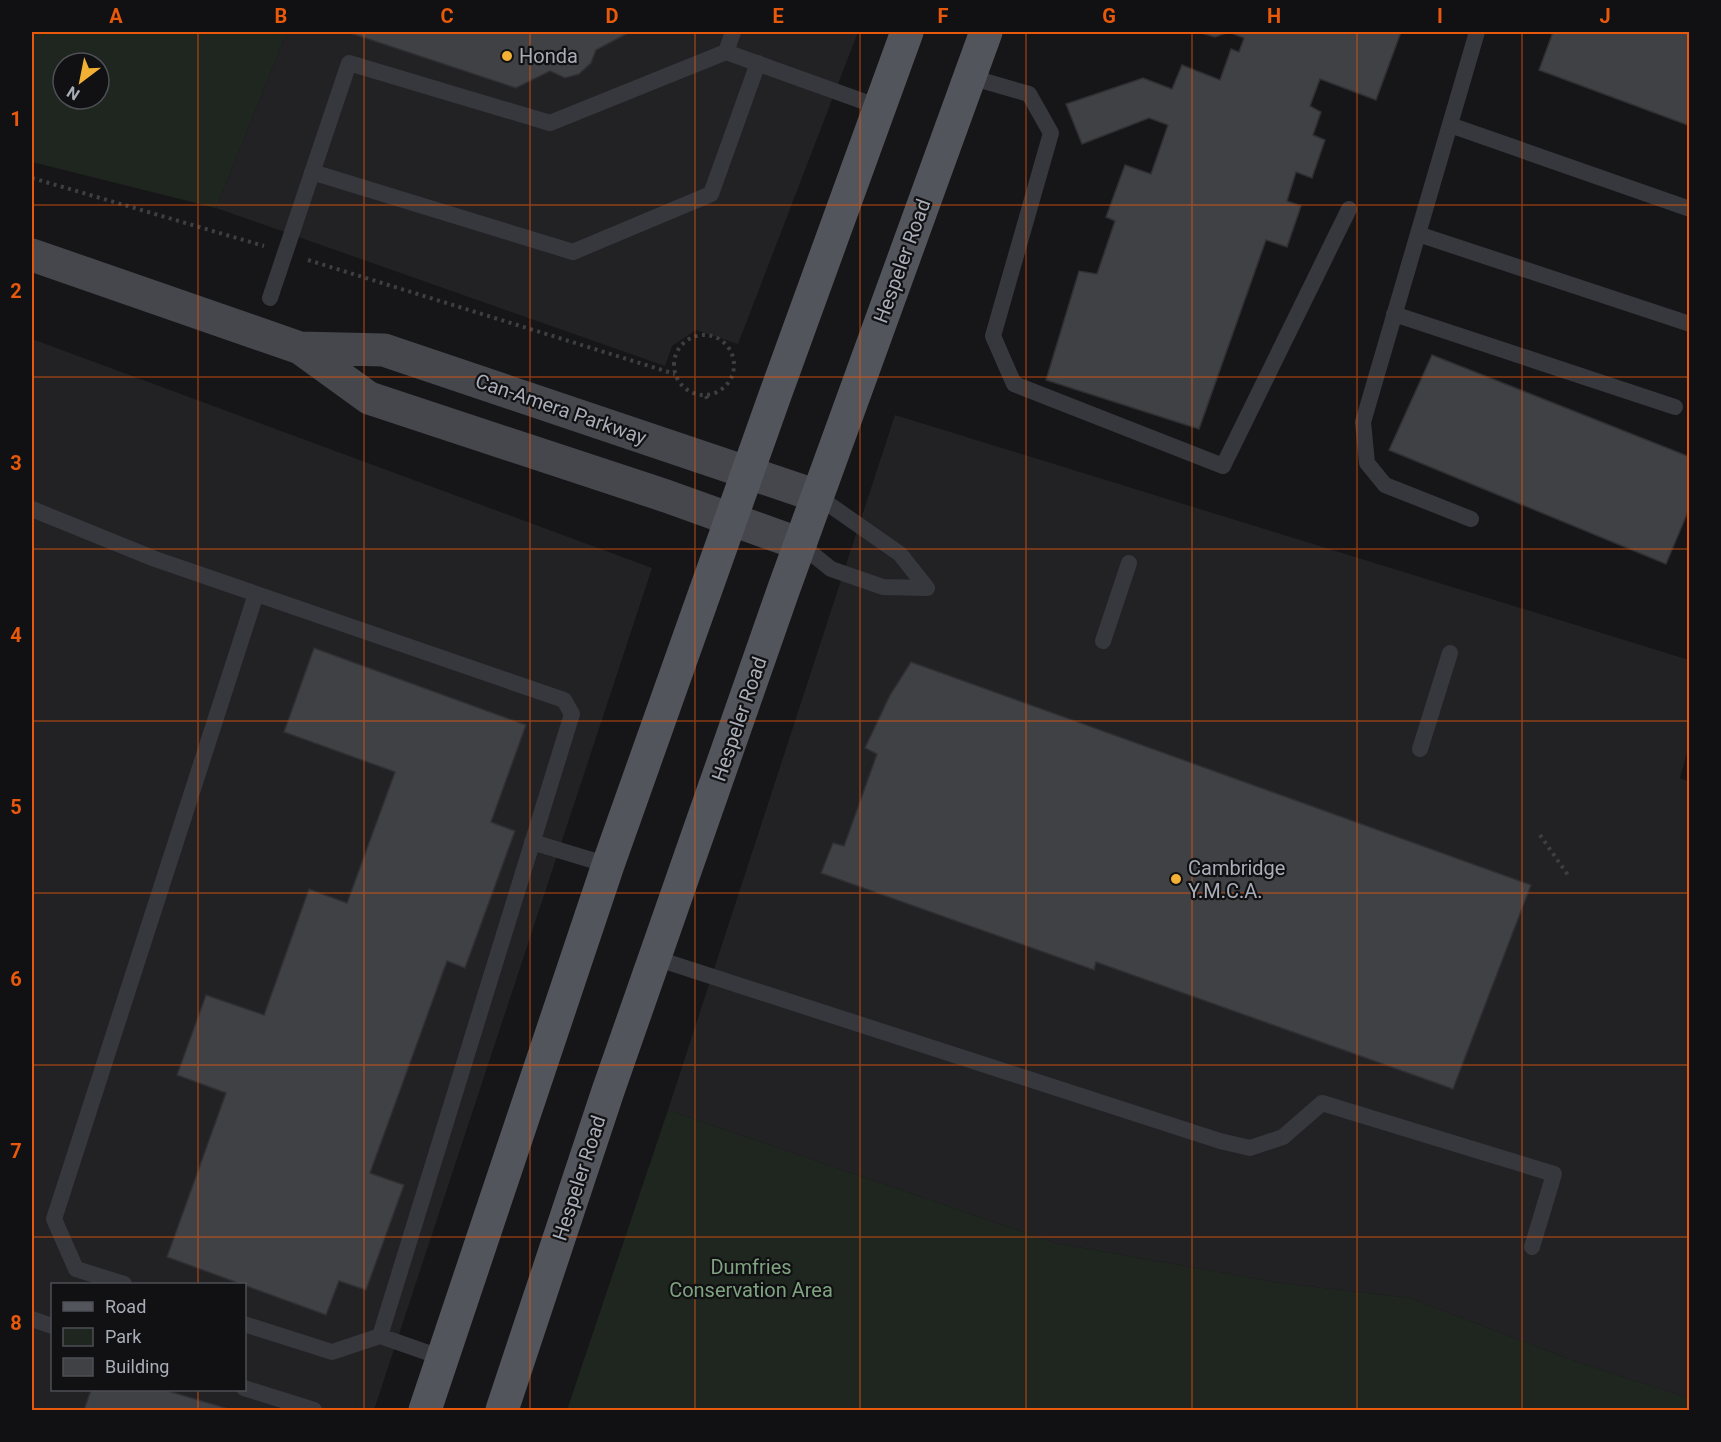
<svg xmlns="http://www.w3.org/2000/svg" width="1721" height="1442" viewBox="0 0 1721 1442" font-family="Roboto,sans-serif">
  <style>
    .built { fill: #222225; fill-rule: evenodd }
    .green { fill: #1e261f; fill-rule: evenodd }
    .building { fill: #404145; stroke: #303034; stroke-width: 1.5 }
    .lines { fill: none; stroke-linecap: round; stroke-linejoin: round }
    .path { stroke: #3d3f44; stroke-width: 4; stroke-dasharray: 3 4.5; stroke-linecap: butt }
    .lane { stroke: #37383d; stroke-width: 16 }
    .secondary { stroke: #45474d; stroke-width: 33 }
    .primary { stroke: #53555c; stroke-width: 33 }
    .grid { fill: none; stroke: #e8590c; stroke-width: 1.5; stroke-opacity: 0.55 }
    .poi-dot { fill: #f2b134; stroke: #111113; stroke-width: 2 }
    .labels { text-anchor: middle; dominant-baseline: central; stroke-width: 4.5; stroke-linejoin: round; paint-order: stroke }
    .poi-label { font-size: 20px; fill: #a8adb8; stroke: #111113; text-anchor: start }
    .street-label { font-size: 20px; fill: #a8adb8; stroke: #111113 }
    .park-label { font-size: 20px; fill: #7fa381; stroke: #111113 }
    .neatline { fill: none; stroke: #e8590c; stroke-width: 2 }
    .grid-label { font-size: 20px; text-anchor: middle; font-weight: bold; fill: #e8590c }
  </style>
  <rect width="100%" height="100%" fill="#161618"/>
  <path class="built" d="M287,32H858L738,344L696,330L672,346L665,366L216,208Z
    M32,339L652,568L374,1410H32ZM52,1284H244V1390H52Z
    M895,415L1689,660V745L1680,778L1690,782L1689,1398L1577,1362L1410,1298L1281,1283L1055,1243L668,1110Z"/>
  <path class="green" d="M32,32H287L216,208L32,162ZM63,63H99V99H63Z
    M668,1110L1055,1243L1281,1283L1410,1298L1577,1362L1689,1398V1410H567Z"/>
  <path class="building" d="M347,32H630L596,50L591,63L579,74L565,78L550,71L516,88Z
    M1198,32H1401L1376,100L1320,79L1310,106L1321,112L1313,135L1325,140L1312,178L1296,172L1287,201L1301,206L1287,247L1266,240L1199,429L1046,380L1079,271L1097,274L1115,221L1106,217L1125,165L1151,174L1168,125L1149,118L1082,144L1066,104L1143,78L1172,89L1182,65L1220,80L1231,49L1239,52L1244,38L1229,32L1215,37Z
    M1553,32H1690V126L1539,70Z
    M1432,355L1690,457V507L1666,564L1389,450Z
    M314,648L526,725L491,822L515,831L465,968L447,961L370,1173L404,1185L366,1290L339,1281L326,1315L167,1257L226,1093L177,1075L206,995L264,1015L309,889L347,903L395,772L284,732Z
    M911,662L1531,885L1453,1089L1096,962L1094,970L821,873L833,843L844,846L877,754L865,748L890,695Z
    M91,1390H165L232,1410H84Z"/>
  <g class="lines">
    <path class="path" d="M32,178L264,246
      M308,260L675,374
      M674 365a30 30 0 1 1 60 0a30 30 0 1 1-60 0Z
      M706,396L709,402
      M1540,835L1570,878"/>
    <path class="lane" d="M726,52L879,107
      M970,77L1029,94L1051,133L993,336L1014,384L1223,466L1349,209
      M1450,125L1690,209
      M312,172L573,252L711,194L758,63
      M1418,234L1690,324
      M270,298L349,63L550,123L726,52L733,32
      M1394,314L1675,407
      M817,496L900,554L927,588
      M32,509L155,559L564,700L572,714L380,1336L443,1358
      M1471,519L1385,485L1367,463L1363,422L1477,32
      M800,544L831,569L883,587L927,588
      M1103,641L1129,563
      M1420,749L1450,653
      M532,842L608,865
      M655,958L1220,1141L1250,1148L1283,1137L1322,1103L1554,1174L1532,1247
      M124,1284L76,1269L54,1219L256,594
      M32,1319L52,1326
      M244,1324L332,1352L380,1336
      M244,1388L314,1410"/>
    <path class="secondary" d="M32,255L300,348L369,398L666,496L800,544
      M300,348L384,350L817,496"/>
    <path class="primary" d="M425,1410L608,865L774,398L907,32
      M502,1410L608,1091L783,591L986,32"/>
  </g>
  <path class="grid" d="M198,32V1284M364,32V1410M530,32V1410M695,32V1410M860,32V1410M1026,32V1410M1192,32V1410M1357,32V1410M1522,32V1410M32,205H1690M32,377H1690M32,549H1690M32,721H1690M32,893H1690M32,1065H1690M32,1237H1690M198,1390V1410"/>
  <g class="poi-dot">
    <circle cx="507" cy="56" r="6"/>
    <circle cx="1176" cy="879" r="6"/>
  </g>
  <g class="labels">
    <g class="poi-label">
      <text x="519" y="56">Honda</text>
      <text x="1188" y="868">Cambridge<tspan x="1188" dy="23">Y.M.C.A.</tspan></text>
    </g>
    <g class="street-label">
      <text transform="translate(902 261) rotate(-70)">Hespeler Road</text>
      <text transform="translate(561 409) rotate(19)">Can-Amera Parkway</text>
      <text transform="translate(739 719) rotate(-71)">Hespeler Road</text>
      <text transform="translate(579 1178) rotate(-72)">Hespeler Road</text>
    </g>
    <g class="park-label">
      <text x="751" y="1267">Dumfries<tspan x="751" dy="23">Conservation Area</tspan></text>
    </g>
  </g>
  <rect width="1721" height="1442" fill="none" stroke="#111113" stroke-width="66"/>
  <rect x="51" y="1283" width="195" height="108" fill="#111113" stroke="#4d4f55" stroke-width="1.5"/>
  <rect x="63" y="1302" width="30" height="9" fill="#53555c" stroke="#4d4f55" stroke-width="1.5"/>
  <text x="105" y="1313" font-size="18" fill="#a8adb8">Road</text>
  <rect x="63" y="1328" width="30" height="18" fill="#1e261f" stroke="#4d4f55" stroke-width="1.5"/>
  <text x="105" y="1343" font-size="18" fill="#a8adb8">Park</text>
  <rect x="63" y="1358" width="30" height="18" fill="#404145" stroke="#4d4f55" stroke-width="1.5"/>
  <text x="105" y="1373" font-size="18" fill="#a8adb8">Building</text>
  <g transform="translate(81 81) rotate(212)"><circle r="28" fill="#111113" stroke="#4d4f55" stroke-width="1.5"/>
  <path d="M0-4.5L10 22L0 15L-10 22Z" fill="#f2b134"/>
  <text y="-9" font-size="16" font-weight="bold" text-anchor="middle" fill="#a8adb8">N</text>
  </g>
  <rect x="33" y="33" width="1655" height="1376" class="neatline"/>
  <g class="grid-label">
    <text x="116" y="23">A</text>
    <text x="281" y="23">B</text>
    <text x="447" y="23">C</text>
    <text x="612" y="23">D</text>
    <text x="778" y="23">E</text>
    <text x="943" y="23">F</text>
    <text x="1109" y="23">G</text>
    <text x="1274" y="23">H</text>
    <text x="1440" y="23">I</text>
    <text x="1605" y="23">J</text>
    <text x="16" y="126">1</text>
    <text x="16" y="298">2</text>
    <text x="16" y="470">3</text>
    <text x="16" y="642">4</text>
    <text x="16" y="814">5</text>
    <text x="16" y="986">6</text>
    <text x="16" y="1158">7</text>
    <text x="16" y="1330">8</text>
  </g>
</svg>
